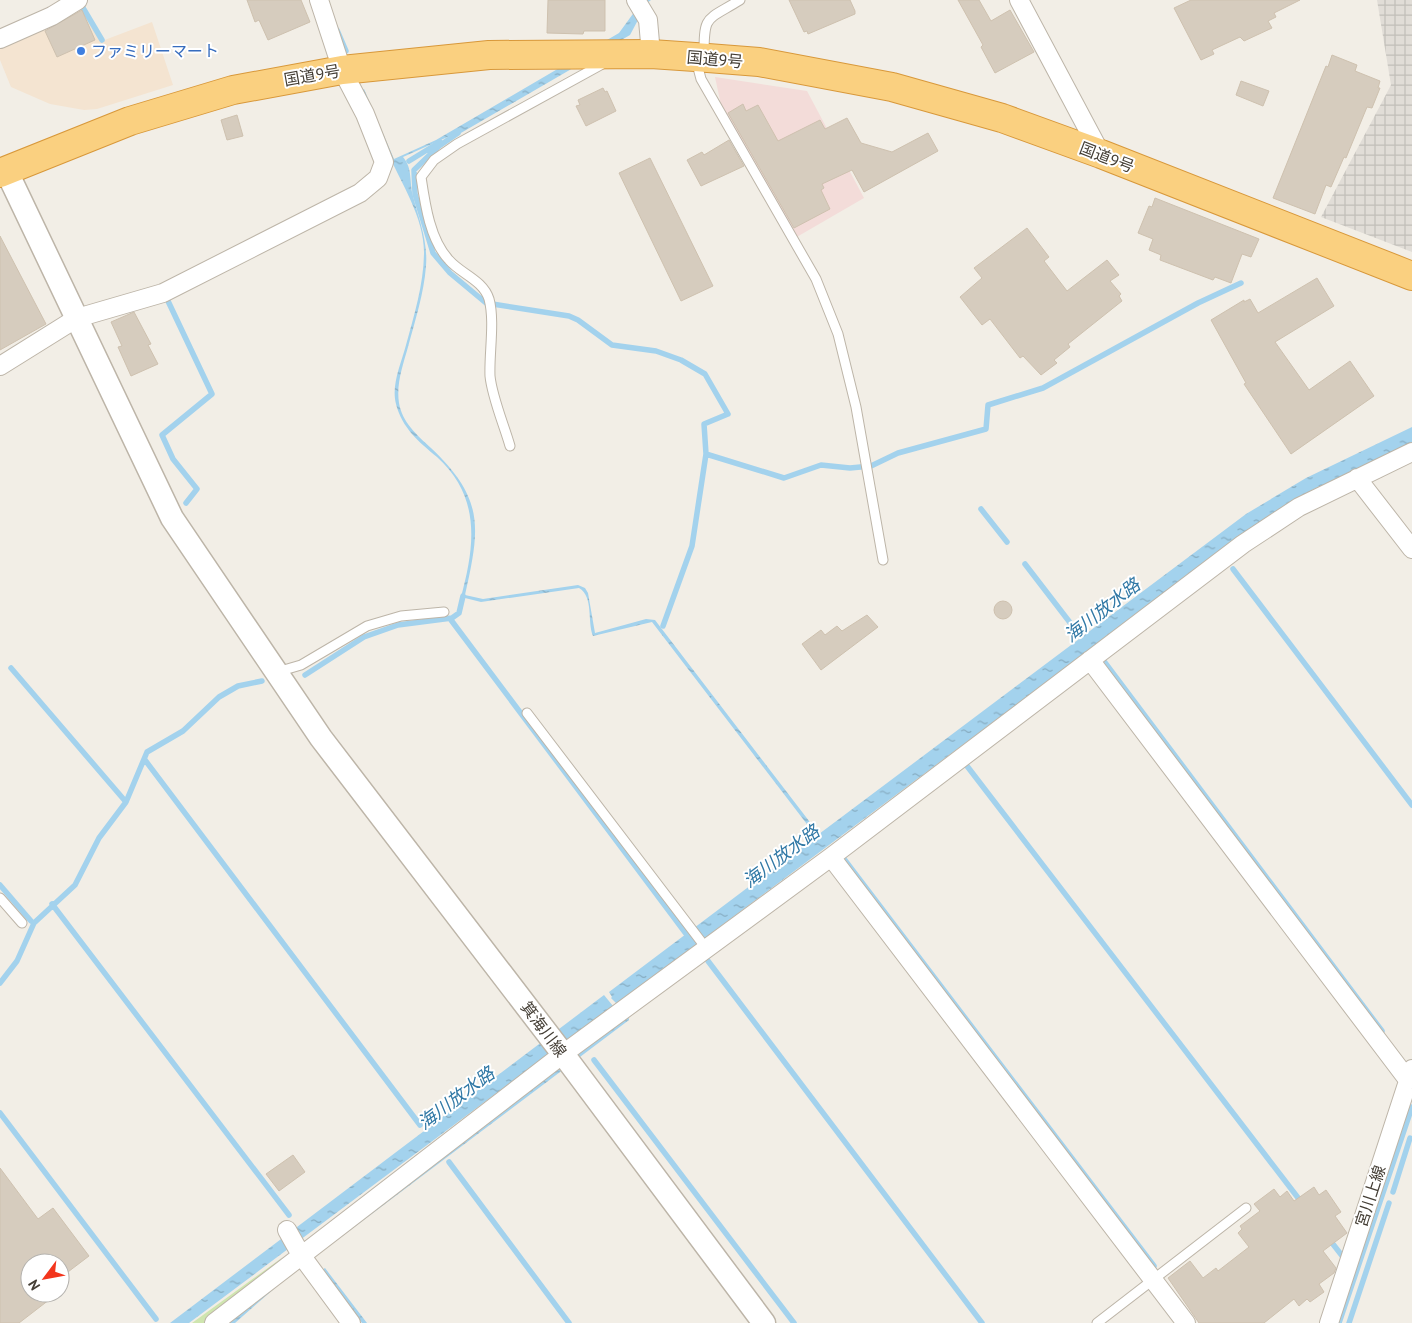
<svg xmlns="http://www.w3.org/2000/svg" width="1412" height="1323" viewBox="0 0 1412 1323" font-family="'PT Sans','Noto Sans JP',sans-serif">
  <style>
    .commercial { fill: #f4e4d1 }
    .industrial { fill: url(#industrial-grid) }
    .medical { fill: #f3dcd9 }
    .green { fill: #cfe5af }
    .water { fill: url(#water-ripples) }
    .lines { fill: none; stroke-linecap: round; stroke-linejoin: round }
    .stream { stroke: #a3d2ed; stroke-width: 5.5 }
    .building { fill: #d6ccbe; stroke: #cec1af }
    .service-casing { stroke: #bdb5a8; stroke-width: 11 }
    .minor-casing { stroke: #bdb5a8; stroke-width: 20 }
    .tertiary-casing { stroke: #bdb5a8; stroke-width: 25 }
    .trunk-casing { stroke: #d8983a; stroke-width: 30 }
    .service { stroke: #fff; stroke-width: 9 }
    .minor { stroke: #fff; stroke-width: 18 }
    .tertiary { stroke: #fff; stroke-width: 22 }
    .trunk { stroke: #fad080; stroke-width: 28 }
    .shop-dot { fill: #3f7fe0; stroke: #fff; stroke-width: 2 }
    .labels { text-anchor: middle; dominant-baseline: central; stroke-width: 4; stroke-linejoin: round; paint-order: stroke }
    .shop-label { font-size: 16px; fill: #366cbe; stroke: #fff; text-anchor: start }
    .street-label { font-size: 16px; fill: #443e35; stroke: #fff }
    .water-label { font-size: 18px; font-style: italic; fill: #3078a5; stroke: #fff }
  </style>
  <defs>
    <pattern id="industrial-grid" width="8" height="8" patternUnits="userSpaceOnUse" patternTransform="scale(1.25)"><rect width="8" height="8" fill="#e1ddd7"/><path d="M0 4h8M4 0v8" fill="none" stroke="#c2bfb9"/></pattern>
    <pattern id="water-ripples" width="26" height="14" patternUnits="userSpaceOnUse" patternTransform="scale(1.25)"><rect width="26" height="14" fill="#a3d2ed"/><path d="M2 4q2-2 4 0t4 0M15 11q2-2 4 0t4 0" fill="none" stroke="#86acc1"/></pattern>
  </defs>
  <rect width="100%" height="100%" fill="#f2eee6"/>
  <path class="commercial" d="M80,2L102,41L152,22L173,85L97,109L84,110L50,104L11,87L0,60V42Z"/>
  <path class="industrial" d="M1377,0H1412V252L1321,217L1391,85Z"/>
  <path class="medical" d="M715,77L807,91L864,198L795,238L721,105Z"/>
  <path class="green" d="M283,1257L207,1323H192Z"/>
  <path class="water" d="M643,0H651L647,3L630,35L454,137L452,135L403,157C413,169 409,181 413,196C419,220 428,241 426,266C424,293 415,321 408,347C403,365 396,384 399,403C402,422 417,435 431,448C485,499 480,528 465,595L483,599L578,585L585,588L588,593L595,633L646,619L655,620L819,834L1246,514L1306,478L1412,427V443L1312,490L1252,528L617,1004L611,998L612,997L609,992L816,836L652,622L593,636C587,621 594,597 579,588L481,602L461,597C475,545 481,497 437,457C419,442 402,428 396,404C391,385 401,364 406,345C414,316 424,283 424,252C424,217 401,183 388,153C378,133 370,111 362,90L364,89L394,159L436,140L619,33Z
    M604,995L613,1006L189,1323H170Z
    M628,1013L629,1020L284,1280L235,1323H229L293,1266Z
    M325,1268L367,1323H362L322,1270Z"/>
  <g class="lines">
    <path class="stream" d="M79,1L102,40
      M337,30L346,51
      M458,133L439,146L414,170L415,194L433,253L450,273L486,303L569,316L578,320L612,345L656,351L681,360L705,374L728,414L704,424L706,454L692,546L663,626
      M409,161L440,142
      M168,301L212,394L162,435L173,459L197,489L186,503
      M706,454L784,478L821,465L850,468L871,466L898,453L986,429L988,405L1043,388L1198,303L1241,283
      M981,509L1007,542
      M1025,564L1078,633
      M1233,569L1412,805
      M451,620L690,939
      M1103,660L1382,1031
      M11,668L126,802
      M305,675L364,637L398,625L452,618L459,613L463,596
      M145,760L420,1125
      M967,766L1302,1203
      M844,859L1154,1266
      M0,885L31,921
      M52,904L289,1215
      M708,961L982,1323
      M0,983L17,961L34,923L75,885L99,838L126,802L147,752L183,731L219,697L238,686L262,681
      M594,1060L794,1323
      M0,1113L156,1319
      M449,1162L569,1323
      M1393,1192L1410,1138
      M1329,1239L1343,1257
      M1339,1323L1412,1107
      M1349,1323L1389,1203"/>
  </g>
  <path class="building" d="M247,0H301L310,22L268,40L259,20L255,22Z
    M548,0H605V31H584L583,34L547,33Z
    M789,0H850L855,11V14L808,34L807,31L804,32Z
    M958,0H979L991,21L1010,10L1034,52L995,73L981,47L983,45Z
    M1191,0H1300L1274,13L1276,17L1268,21L1272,28L1244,41L1240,37L1212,50L1214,54L1201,60L1174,8Z
    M82,10L95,40L57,57L45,31Z
    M1332,55L1357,65L1355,71L1380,81L1378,88H1380L1372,108L1367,107L1346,158L1344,157L1331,187L1326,185L1315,214L1273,198L1326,66L1328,67Z
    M1241,81L1269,91L1263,106L1236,95Z
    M603,88L605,92L607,91L616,111L586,126L576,106L580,105L578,100Z
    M743,104L746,111L758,105L778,141L820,120L825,129L847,118L861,143L892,152L928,133L938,151L864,192L852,170L822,184L824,188L821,190L830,209L794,228L728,113Z
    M237,115L243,136L227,140L221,120Z
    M729,140L744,166L701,186L687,160L702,152L704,155Z
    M650,158L713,286L681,301L619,173Z
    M1155,198L1259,239L1251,257L1242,254L1231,283L1215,277L1213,280L1160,260L1161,255L1149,250L1153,239L1138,233L1149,206L1152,207Z
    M1027,228L1049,257L1044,261L1067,291L1107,260L1119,275L1110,281L1121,294L1119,296L1122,301L1068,344L1070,347L1054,360L1057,363L1041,375L1023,356L1020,358L990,319L982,325L960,297L982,278L974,268Z
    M0,236L46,324L0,350Z
    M1317,278L1334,306L1275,342L1309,390L1350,361L1374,396L1291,454L1244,384L1246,383L1211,320L1244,300V302L1250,299L1258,313Z
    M134,312L151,344L148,345L158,364L131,376L118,347L122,346L111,322Z
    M994 610a9 9 0 1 1 18 0a9 9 0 1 1-18 0Z
    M867,615L878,627L821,670L802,644L821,630L825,635L837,626L842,631Z
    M293,1155L305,1172L279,1191L266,1174Z
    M0,1168L38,1219L53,1208L89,1256L60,1278V1263H30V1293H58L19,1323H0Z
    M1314,1187L1319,1195L1326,1190L1341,1212L1335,1216L1347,1233L1323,1251L1336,1268L1334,1273L1319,1284L1324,1292L1310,1302L1307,1299L1299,1306L1294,1299L1264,1323H1199L1168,1278L1190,1261L1203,1278L1216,1268L1218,1271L1249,1247L1238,1233L1242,1229L1240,1226L1260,1211L1254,1204L1274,1189L1280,1197L1287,1191L1294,1201Z"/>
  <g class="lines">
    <g class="service-casing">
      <path id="service" d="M704,55C704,14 706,21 740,0
        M696,60L701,79L816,279L838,334L856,407L883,560
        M510,446C504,425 492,397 490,376C489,353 495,321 489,299C483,280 461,274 449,260C430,240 425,204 421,177L434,160L457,144L606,62
        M277,672L301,665L367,626L401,616L444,612
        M527,713L706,948
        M0,898L22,923
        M1097,1323L1246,1208"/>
    </g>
    <g class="minor-casing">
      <path id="minor" d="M636,0L648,20L651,54
        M1019,0L1101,154
        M0,39L52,16L78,0
        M0,366L77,318L163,293L360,193L378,178L384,162L365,114L342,70L319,0
        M1357,478L1412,549
        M1090,660L1408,1080
        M831,857L1186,1323
        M287,1230L301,1255L351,1323
        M214,1323L563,1054L831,857L1243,544L1299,507L1412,452
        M1329,1323L1412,1069"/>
    </g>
    <g class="tertiary-casing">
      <path id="tertiary" d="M6,170L172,518L321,738L563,1054L764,1323"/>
    </g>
    <g class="trunk-casing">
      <path id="trunk" d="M0,173L130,121L233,90L342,70L489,55L651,54L695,57L759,62L892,87L1002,118L1101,154L1412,276"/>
    </g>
    <use href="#service" class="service"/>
    <use href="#minor" class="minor"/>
    <use href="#tertiary" class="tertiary"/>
    <use href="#trunk" class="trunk"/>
  </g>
  <circle class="shop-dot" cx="81" cy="51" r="5"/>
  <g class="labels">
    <g class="shop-label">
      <text x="91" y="51">ファミリーマート</text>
    </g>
    <g class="street-label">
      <text transform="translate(715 59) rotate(5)">国道9号</text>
      <text transform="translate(312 75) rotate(-10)">国道9号</text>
      <text transform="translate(1107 157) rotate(21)">国道9号</text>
      <text transform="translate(544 1029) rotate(53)">箕海川線</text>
      <text transform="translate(1370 1196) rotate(-72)">宮川上線</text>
    </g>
    <g class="water-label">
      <text transform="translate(1102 610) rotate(-38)">海川放水路</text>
      <text transform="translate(781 856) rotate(-37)">海川放水路</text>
      <text transform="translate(456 1098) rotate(-37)">海川放水路</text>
    </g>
  </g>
  <g transform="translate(45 1278) rotate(238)"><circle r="24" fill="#ffffff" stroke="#b4b2ae"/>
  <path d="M0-4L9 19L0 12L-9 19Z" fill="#f3351c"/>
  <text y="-8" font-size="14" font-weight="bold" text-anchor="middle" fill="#443e35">N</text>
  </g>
</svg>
